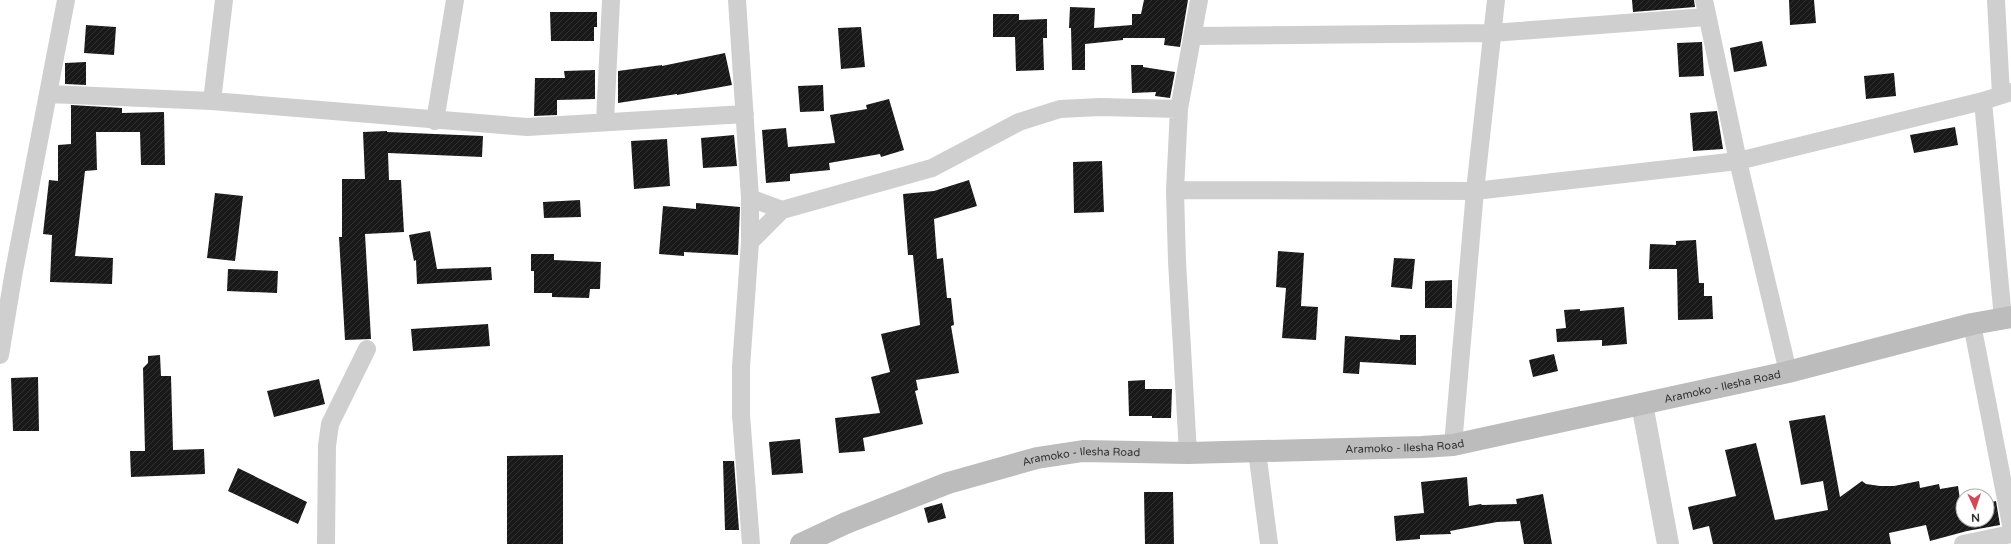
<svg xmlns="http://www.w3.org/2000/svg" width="2011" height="544" viewBox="0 0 2011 544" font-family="'Varela Round',sans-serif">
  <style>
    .building { fill: url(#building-hatch) }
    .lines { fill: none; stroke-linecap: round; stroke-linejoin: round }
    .minor { stroke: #cfcfcf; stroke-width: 18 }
    .tertiary { stroke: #cfcfcf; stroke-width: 22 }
    .secondary { stroke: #bcbcbc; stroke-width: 22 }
    .labels { text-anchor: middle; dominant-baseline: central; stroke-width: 4; stroke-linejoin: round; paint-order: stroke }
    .street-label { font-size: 11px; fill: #323232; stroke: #fff }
  </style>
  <defs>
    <pattern id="building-hatch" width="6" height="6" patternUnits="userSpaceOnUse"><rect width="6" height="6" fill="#191919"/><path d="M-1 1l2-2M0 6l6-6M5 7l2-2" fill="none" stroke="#323232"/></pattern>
  </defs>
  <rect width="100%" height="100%" fill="#fff"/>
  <path class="building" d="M1144,0H1188L1180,47L1164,45L1165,38H1123V40L1085,44V70H1072L1071,28H1069L1070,7L1095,8L1094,28L1132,25V14H1141Z
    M1632,0H1694L1695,7L1633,12Z
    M1789,0H1814L1816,23L1790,25Z
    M550,12H597V27H594V41H551Z
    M993,14H1019V20L1047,19V38H1043L1044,70L1016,71L1015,37H993Z
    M86,25L116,27L114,55L84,53Z
    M861,27L865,67L841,69L838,28Z
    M1762,41L1767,66L1734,72L1730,48Z
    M1702,42L1704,76L1679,77L1677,43Z
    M725,53L732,85L677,95V94L618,103V71L662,65V66Z
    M86,62V85L65,84V63Z
    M1131,65H1143V67L1175,72L1170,98L1155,96L1156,92L1132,93Z
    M595,70V99L557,100V115L534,116L535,78H565L564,71Z
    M1894,73L1896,96L1866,99L1864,76Z
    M823,85L824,111L800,112L798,86Z
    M889,99L904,150L881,157L880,154L829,163L830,170L790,174V181L766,183L762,130L786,128L788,147L835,143L830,115L867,109L866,105Z
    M71,105L122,108V113L164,112L165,165H141L140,132H96L97,170L85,171L75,256L113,258L112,284L50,282L52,235L43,234L49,180L58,181V145L71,144Z
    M1717,111L1723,149L1693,151L1690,113Z
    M1955,127L1958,145L1914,153L1910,135Z
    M387,131V132L483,136L482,157L388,153L389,180H401L404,232L365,234L371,339L345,340L339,237H342V179H365L363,132Z
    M734,135L737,166L703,168L701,138Z
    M667,139L670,186L634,189L631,141Z
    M1102,161L1104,212L1074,213L1073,162Z
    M969,180L977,206L934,219L937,259L943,258L947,298H951L954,325L951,326L959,373L916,380L918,390L915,391L923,424L863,438L865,451L839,453L835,418L880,413L871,377L890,372L881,334L920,325L913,255H908L903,194L934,191Z
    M215,193L243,196L235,261L207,258Z
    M580,200L581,217L544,218L543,202Z
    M696,203L740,207L738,255L684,252V256L659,254L663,206L696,209Z
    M430,231L437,269L491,267L492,280L417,284L416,260L414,261L409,235Z
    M1696,240L1699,283H1704V296H1712L1713,319L1678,320L1677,269H1649L1650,244L1676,245V241Z
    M1278,251L1304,253L1301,306L1318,307L1316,340L1282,338L1286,288L1276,287Z
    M531,254H554V260L601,262L600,289H590L589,298L552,297V293H534V271H531Z
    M1394,258L1415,259L1412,289L1391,287Z
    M228,269L278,271L277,293L227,291Z
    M1452,280V308H1425V281Z
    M1624,307L1627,344L1602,346V340L1557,342L1556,329L1566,328L1564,310L1580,309V311Z
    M488,324L490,346L413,351L411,329Z
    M1400,335H1416V365L1360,362L1359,374L1343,373L1345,336L1400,340Z
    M1554,354L1558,371L1533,377L1529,360Z
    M160,355L161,376H171L173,450L204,449L205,474L131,477L130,451H145L143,368L148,363V356Z
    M38,377L39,431H13L11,378Z
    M319,379L325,404L274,417L267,391Z
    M1145,380V389H1172L1171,418H1152V416H1129L1128,381Z
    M1825,415L1840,497L1862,481L1866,484L1880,486H1894L1919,481L1920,488L1939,484L1940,489L1958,486L1963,520H1987V503L1996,501L2000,525L1967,531L1930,541L1926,525L1889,533L1891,544H1713L1709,526L1693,530L1688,507L1736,496L1725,450L1756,443L1775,520L1828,510L1823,481L1801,485L1789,421Z
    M800,439L803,473L772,475L769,442Z
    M563,455V544H507V456Z
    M723,461H734L739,530H725Z
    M238,468L307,502L298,524L228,491Z
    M1467,477L1469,506L1481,504L1482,505L1517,504L1516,499L1543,494L1552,544H1524L1520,521L1497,522L1450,531L1451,534L1420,535V539L1396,541L1394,516L1424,513L1421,482Z
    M1144,492H1173L1174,544H1145Z
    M942,503L946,518L928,523L924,508Z"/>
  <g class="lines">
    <path class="minor" d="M737,0L750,198V242L741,367V415L751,544
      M1704,0L1738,161L1788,372
      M1996,0L2001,95
      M1193,36L1492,33L1706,17
      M49,94L212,101L527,127L745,114
      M212,101L224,0
      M1983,101L2003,319
      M435,121L455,0
      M605,121L611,0
      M1175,190L1475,191L1738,161L1983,101L2011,92
      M750,198L782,210
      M750,242L782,210L932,168L1019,122L1060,109L1100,107L1179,109
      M1972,324L2011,525
      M0,355L14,271L66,0
      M1453,445L1475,191L1496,0
      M1257,451L1269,544
      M1188,453L1177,261L1175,190L1179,109L1199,0
      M326,544L327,446L330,424L367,349
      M1963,544L2011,534"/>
    <path class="tertiary" d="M1642,404L1668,544"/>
    <path class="secondary" id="s1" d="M801,544L846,523L948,483L1037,458L1083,451L1188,453L1422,447L1453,445L1788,372L1972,324L2011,317"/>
  </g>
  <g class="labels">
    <g class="street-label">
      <text stroke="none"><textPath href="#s1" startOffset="944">Aramoko - Ilesha Road</textPath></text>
      <text stroke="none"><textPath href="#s1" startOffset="620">Aramoko - Ilesha Road</textPath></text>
      <text stroke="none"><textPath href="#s1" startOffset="296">Aramoko - Ilesha Road</textPath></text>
    </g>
  </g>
  <g transform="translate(1975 508) rotate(177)"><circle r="19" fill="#ffffff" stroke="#adadad"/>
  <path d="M0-3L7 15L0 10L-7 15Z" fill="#d54954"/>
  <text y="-6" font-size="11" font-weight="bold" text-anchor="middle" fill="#323232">N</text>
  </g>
</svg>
